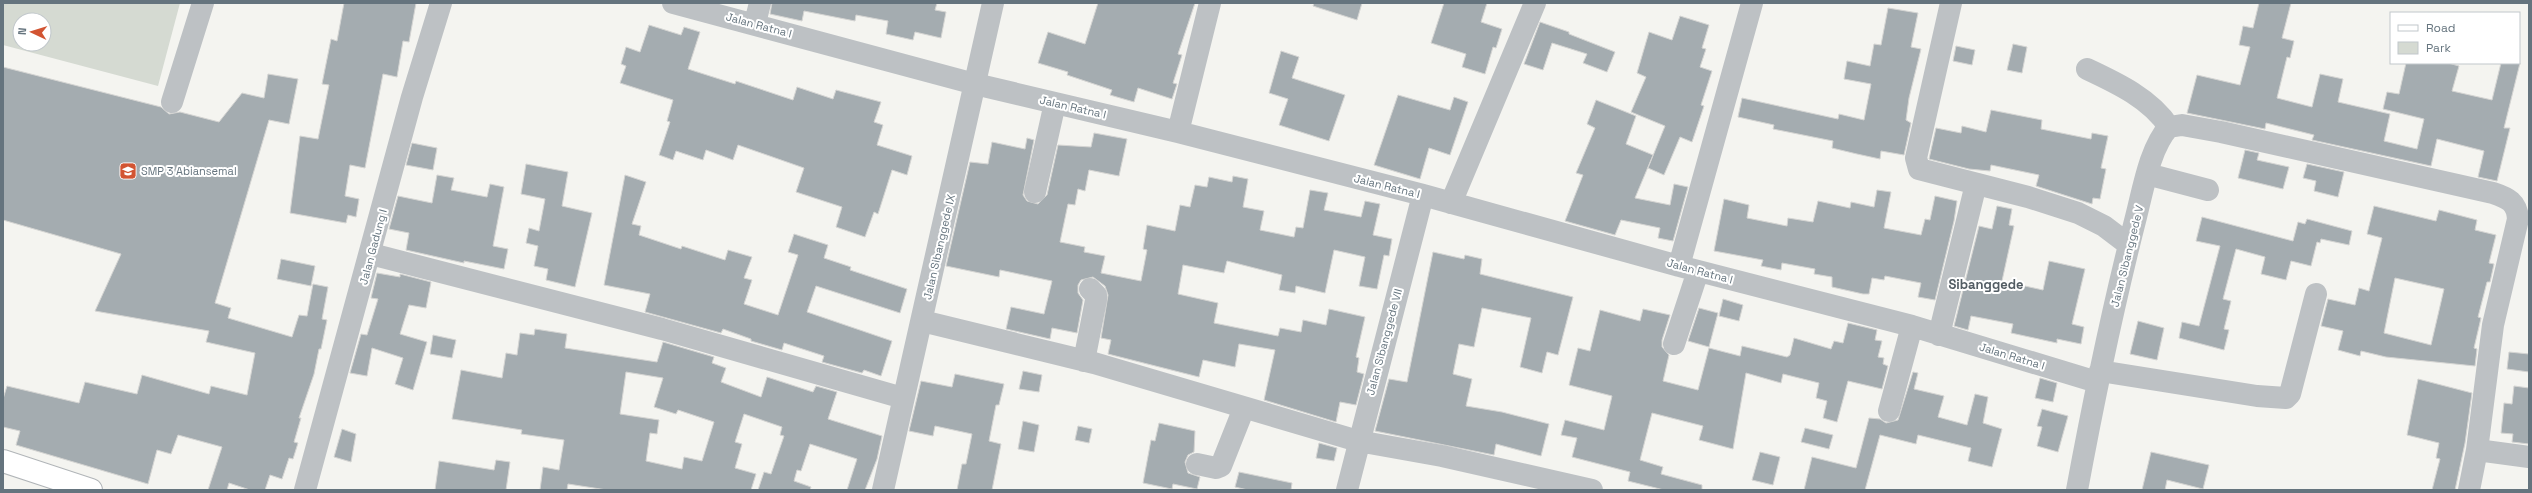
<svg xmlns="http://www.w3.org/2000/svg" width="2532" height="493" viewBox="0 0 2532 493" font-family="'Space Grotesk',sans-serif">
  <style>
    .green { fill: #d5dad2; fill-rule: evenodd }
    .building { fill: #a4acb0; stroke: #d5d5d3; fill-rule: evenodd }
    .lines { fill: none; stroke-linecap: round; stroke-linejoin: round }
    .major-casing { stroke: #b1b5b8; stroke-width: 24 }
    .minor { stroke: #bdc1c4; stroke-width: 22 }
    .major { stroke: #fff; stroke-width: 22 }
    .labels { text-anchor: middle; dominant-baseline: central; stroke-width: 4; stroke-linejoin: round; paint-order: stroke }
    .street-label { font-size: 11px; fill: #65747e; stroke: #fff }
    .poi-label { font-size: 11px; fill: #65747e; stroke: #fff; text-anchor: start }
    .quarter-label { font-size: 13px; font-weight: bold; fill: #535d64; stroke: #fff }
  </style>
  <rect width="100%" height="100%" fill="#f4f4f0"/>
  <path class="green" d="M3,3H180L158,86L3,45ZM20,20H44V44H20Z"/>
  <path class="building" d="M344,3H416L409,42L403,41L397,77L383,74L365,168L350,165L345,196L359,199L356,217L348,215L346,223L290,213L300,136L318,139L329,85L322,84L331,39L337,41Z
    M772,3H937L935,10L946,12L941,38L915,32L913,40L886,34L888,21L856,15L855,21L804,11L802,21L770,14Z
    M1098,3H1195L1178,54L1182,55L1173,83L1177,84L1172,99L1138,88L1134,102L1110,95L1112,90L1067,75L1068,72L1038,63L1048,32L1085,44Z
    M1314,3H1362L1357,20L1313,6Z
    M1444,3H1487L1481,22L1502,29L1496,48L1493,47L1485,74L1462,67L1466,54L1431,43Z
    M2259,3H2291L2282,38L2294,41L2290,58L2287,57L2277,98L2312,107L2320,74L2343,79L2338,102L2390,114L2384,141L2417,149L2424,119L2383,109L2387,92L2399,94L2406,63H2448L2459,66L2452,91L2492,100L2501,63H2520L2504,128H2510L2497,181L2478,177L2484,151L2437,139L2431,166L2312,140L2314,135L2266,123L2265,129L2187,113L2197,75L2240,85L2250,47L2239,45L2243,26L2253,28Z
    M1888,8L1918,13L1911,47L1921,49L1909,98L1906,120L1911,123L1904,155L1881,151L1880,159L1857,154L1832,148L1833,141L1773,129L1774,125L1738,117L1742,98L1838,119L1839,114L1864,120L1871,84L1844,79L1847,61L1870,66L1874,44L1881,45Z
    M1680,16L1709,25L1702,48L1706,49L1700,67L1712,71L1701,105L1704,106L1692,142L1680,137L1664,175L1648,168L1665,126L1631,112L1646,77L1637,73L1649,32L1672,40Z
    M1540,22L1569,32V34L1615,52L1607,72L1583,63L1587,54L1552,43L1543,70L1524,64Z
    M649,25L681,35L684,27L700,32L688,69L735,84L736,81L793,100L797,87L833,99L836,90L881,102L874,122L883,125L877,145L912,156L907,175L892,170L878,214L874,212L865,237L836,227L842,207L796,192L804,168L738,145L733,160L706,150L703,160L676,151L673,160L659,155L670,122L667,121L673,100L620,83L626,66L621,64L626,47L640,52Z
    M2013,44L2027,47L2022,73L2007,70Z
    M1956,46L1975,50L1972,65L1953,61Z
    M1281,51L1299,57L1292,78L1345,95L1329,141L1279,125L1288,99L1269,93Z
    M3,67L161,107L169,114L180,112L219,122L242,93L264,98L268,74L298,79L289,124L269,120L215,303L231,308L228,318L292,337L299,315L307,316L313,284L328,287L322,319L327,320L321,349H319L314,374L299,418H301L294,442L298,443L293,459L289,458L282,479L270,475L265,490H250L229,483L227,490H208L222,447L178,435L171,454L157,450L148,484L16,445L20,431L3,427V399L7,386L79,403L85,382L137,394L142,375L209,394L211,386L247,395L255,353L206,342L209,331L95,311L121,254L3,220Z
    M1398,95L1450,110L1454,97L1468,102L1450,155L1429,148L1420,179L1374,165Z
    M1596,100L1636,116L1626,144L1653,155L1635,198L1670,205L1674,184L1688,187L1673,241L1658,238L1660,228L1621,220L1615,235L1565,221L1583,175L1576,173L1595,128L1587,124Z
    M1991,110L2042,120L2041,129L2091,139L2092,133L2108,136L2101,168L2106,169L2100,199L2093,198L2092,204L2036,186L2039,175L1991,165L1990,171L1969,169L1929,159L1936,128L1961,133L1962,126L1986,132Z
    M1094,133L1127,139L1119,176L1089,170L1085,191L1078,189L1075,205L1068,204L1060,242L1085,247L1084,252L1105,256L1101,273L1141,281L1147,250L1143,249L1147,225L1175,231L1180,205L1190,207L1195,185L1207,187L1209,177L1232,182L1233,176L1248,179L1243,207L1264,211L1260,230L1294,237L1296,227L1303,228L1310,190L1328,193L1324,210L1361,217L1365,201L1380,204L1373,235L1392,239L1389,256L1384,255L1377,289L1359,286L1365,257L1334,250L1325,293L1296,286L1295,293L1279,290L1282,275L1227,261L1224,273L1183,265L1178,294L1218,303L1214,323L1278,336L1280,328L1301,332L1303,320L1326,325L1329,309L1365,317L1356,357L1359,358L1357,372L1364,374L1356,405L1340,402L1336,422L1264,400L1275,350L1239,344L1235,367L1203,360L1199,377L1108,354L1111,340L1101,338L1108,295L1105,286L1093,277L1081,280L1078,285V293L1083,300L1077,333L1052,328L1050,339L1006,329L1011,307L1044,314L1052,281L1000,270L999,277L946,266L970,162L988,164L992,142L1025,149L1027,138L1034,140L1023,195L1027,201L1038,204L1047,195L1058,145L1091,147Z
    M412,143L437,148L433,170L406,165Z
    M2245,150L2259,153L2257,160L2289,167L2283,189L2238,178Z
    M526,164L568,172L562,206L592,213L575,287L546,280L548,269L534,266L538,246L526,243L529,228L539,231L545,199L521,194Z
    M2307,164L2344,172L2338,197L2314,191L2316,181L2303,178Z
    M437,175L454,178L451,190L487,197L490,184L504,187L493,246L508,249L504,269L464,261V263L406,250L409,233L389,229L398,196L432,203Z
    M625,175L646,182L632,224L641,226L639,235L681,249L682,246L725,260L728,250L752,257L744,278L752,280L744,304L778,315L798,255L788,252L794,234L828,245L824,258L851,267L850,270L907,289L900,313L816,286L807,312L892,341L881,376L864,370L862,373L822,362L824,356L784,343L782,350L751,341V339L723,329L721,333L645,312L650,294L604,285Z
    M1877,190L1891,192L1884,228L1921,235L1925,219L1930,220L1935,196L1957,201L1954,221L1935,300L1918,297L1921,283L1885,276L1884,280L1872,278L1869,294H1863L1832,287V277L1814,274L1815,269L1782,263L1781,270L1761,266L1763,260L1714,251L1724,199L1749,205L1747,218L1787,226L1788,218L1813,222L1818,201L1850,208L1851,202L1874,207Z
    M1997,206L2012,209L2009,225L2014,226L2002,281L2043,290L2049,261L2085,269L2072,324L2084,327L2081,344L2057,339V343L2011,333L2013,324L1971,316L1968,330L1954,326L1979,226L1992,229Z
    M2374,206L2436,221L2439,210L2477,220L2475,230L2496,235L2489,263L2494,264L2490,282H2487L2478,317L2481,318L2474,348L2477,349L2475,366L2386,357L2361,351L2360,356L2338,350L2343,331L2321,326L2328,299L2355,305L2359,288L2369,291L2382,238L2367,234ZM2395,278L2444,289L2431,345L2384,333Z
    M2202,217L2293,241L2298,222L2305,224L2307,219L2352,231L2349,245L2321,239L2320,243L2317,242L2311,266L2291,261L2286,280L2261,274L2265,257L2236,249L2223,299L2231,301L2224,329L2229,330L2224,350L2179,338L2182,322L2199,326L2220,246L2196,241Z
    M1433,252L1464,259L1465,255L1482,259L1480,274L1573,297L1558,355L1547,352L1542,373L1520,367L1531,318L1482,308L1474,347L1459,344L1453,374L1472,379L1466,406L1502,412L1549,424L1541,456L1496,444L1494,455L1375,431L1389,379L1407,382Z
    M281,259L315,266L311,286L277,279Z
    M377,273L400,277V274L431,282L426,308L409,305L400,334L427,342L413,390L395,384L403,358L372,348L367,376L350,373L361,334L367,335L378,299L371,298Z
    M1723,299L1743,305L1739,321L1719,316Z
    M1699,308L1718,313L1709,347L1688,341Z
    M1643,309L1670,315L1662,340V347L1669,355L1663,381L1698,390L1709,348L1740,356L1742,346L1787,357L1790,355L1794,338L1831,349L1834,341L1843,343L1848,323L1877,330L1875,340L1882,341L1878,357L1884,358L1883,364L1888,366L1882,389L1848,381L1837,422L1823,418L1827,401L1816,398L1819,383L1783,374L1781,383L1746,373L1733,449L1699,440L1703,426L1652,413L1640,460L1663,467L1661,474L1702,485V490H1664L1628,481L1630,472L1572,457L1577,438L1561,435L1565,420L1604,430L1612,396L1569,385L1578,348L1590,351L1600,310L1640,321Z
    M2138,321L2164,328L2157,360L2130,354Z
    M535,329L567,334L565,348L657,362L663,342L714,357L712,363L726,368L721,382L761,397L767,377L813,392L816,386L837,392L828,419L882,436L877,459L865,490H847L857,459L810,444L801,471L797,470L794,481L811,487L810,490H758L764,472L771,474L784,436L780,435L782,427L744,414L735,442L742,444L735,468L756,474L751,490H607L568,484L567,490H540L543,467L559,470L564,440L521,434L522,430L452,419L461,370L502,378L506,353L517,355L520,333L534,335ZM626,372L663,378L654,407L676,414L678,410L714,422L702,461L684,457L682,469L646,461L650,433L657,434L659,420L620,414Z
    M433,335L456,340L452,358L430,354Z
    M2509,352L2529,354V372L2507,369Z
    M1023,371L1042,375L1039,392L1019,389Z
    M1913,372L1918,373L1914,389L1944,396L1938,417L1967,425L1975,394L1988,397L1983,423L2002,429L1992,467L1968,461L1971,448L1918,435L1916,444L1880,435L1865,490H1804L1812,457L1856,468L1869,418L1880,419L1886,423L1898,420Z
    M955,374L1004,384L999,405H996L989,441L1001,444L992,490H957L962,464H966L972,434L935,426L933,436L909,431L921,381L952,387Z
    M2040,378L2057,383L2053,402L2035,398Z
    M2418,379L2472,393L2465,443L2455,490H2432L2440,459L2436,458L2439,443L2407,435Z
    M2514,386L2529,388V444L2512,442L2513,434L2501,433L2504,403L2512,404Z
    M2042,409L2068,416L2058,452L2037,446L2042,427L2037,426Z
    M1023,421L1039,425L1034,452L1018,449Z
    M1159,423L1195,431L1194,452L1188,455L1185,462L1188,473L1200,477L1197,489L1173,484L1172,489L1143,483L1151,440L1155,441Z
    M1078,426L1092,429L1089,443L1075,440Z
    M1805,428L1833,435L1829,449L1801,442Z
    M342,429L356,434L351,462L334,457Z
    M1319,443L1337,448L1334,461L1316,458Z
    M1760,452L1780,457L1773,485L1752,480Z
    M2151,452L2209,465L2203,489L2167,480L2165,490H2142Z
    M496,460L510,462L506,490H435L439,461L494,470Z
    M1239,472L1292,483L1291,490H1248L1235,487Z"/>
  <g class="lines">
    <g class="major-casing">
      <path id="major" d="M3,461L91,490"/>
    </g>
    <path class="minor" d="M673,3L975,84L1178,132L1423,195L1679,266L1912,326L2097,382
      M1951,3L1916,158L1919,169L2028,197L2078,213L2104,226L2129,245
      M755,23L760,3
      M172,102L203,3
      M2169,127L2182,125L2221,132L2493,193C2508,198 2517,202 2518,219L2493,325L2477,450L2469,490
      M1178,132L1210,3
      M2147,174L2208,190
      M1035,192L1055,103
      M1451,203L1535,3
      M371,254L662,329L903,398
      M1679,266L1752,3
      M922,321L1094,363L1358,441L1442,456L1592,490
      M1939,335L1976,184
      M1674,344L1698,271
      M1084,361L1096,300V295L1090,289
      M2100,371L2257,396L2286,398L2290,394L2316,294
      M1889,411L1912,326
      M2477,450L2529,457
      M1197,464L1216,468L1221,466L1244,408
      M305,490L412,97L441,3
      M883,490L993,3
      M1347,490L1423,195
      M2077,490C2094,398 2113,307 2136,217C2143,190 2150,147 2169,127C2151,99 2117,83 2087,69"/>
    <use href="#major" class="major"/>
  </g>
  <defs>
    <g id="school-square" transform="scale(0.9)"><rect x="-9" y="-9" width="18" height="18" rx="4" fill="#d25432" stroke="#fff"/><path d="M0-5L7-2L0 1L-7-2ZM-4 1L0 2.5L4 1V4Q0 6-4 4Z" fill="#fff"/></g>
  </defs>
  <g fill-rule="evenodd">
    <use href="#school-square" x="128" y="171"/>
  </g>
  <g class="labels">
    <g class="street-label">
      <text transform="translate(759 25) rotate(15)">Jalan Ratna I</text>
      <text transform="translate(1073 107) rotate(13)">Jalan Ratna I</text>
      <text transform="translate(1387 186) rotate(14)">Jalan Ratna I</text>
      <text transform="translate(373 247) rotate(-75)">Jalan Gadung I</text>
      <text transform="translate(939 247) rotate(-77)">Jalan Sibanggede IX</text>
      <text transform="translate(2127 256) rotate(-76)">Jalan Sibanggede V</text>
      <text transform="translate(1700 271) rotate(15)">Jalan Ratna I</text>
      <text transform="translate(1384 342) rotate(-75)">Jalan Sibanggede VII</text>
      <text transform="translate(2012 356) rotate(17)">Jalan Ratna I</text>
    </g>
    <g class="poi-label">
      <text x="141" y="171">SMP 3 Abiansemal</text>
    </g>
    <g class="quarter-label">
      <text x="1986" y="284">Sibanggede</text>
    </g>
  </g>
  <rect width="2532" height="493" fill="none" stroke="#65747e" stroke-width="8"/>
  <rect x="2390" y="12" width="130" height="52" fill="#ffffff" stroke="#c1c7cb"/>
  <rect x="2398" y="25" width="20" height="6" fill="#ffffff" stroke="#c1c7cb"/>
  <text x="2426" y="32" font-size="12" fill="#65747e">Road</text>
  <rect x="2398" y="42" width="20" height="12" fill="#d5dad2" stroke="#c1c7cb"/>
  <text x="2426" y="52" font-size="12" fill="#65747e">Park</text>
  <g transform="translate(32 32) rotate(274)"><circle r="19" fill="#ffffff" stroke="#c1c7cb"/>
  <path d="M0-3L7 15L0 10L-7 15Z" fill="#d25432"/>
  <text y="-6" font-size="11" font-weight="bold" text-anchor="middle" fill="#65747e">N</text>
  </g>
</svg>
